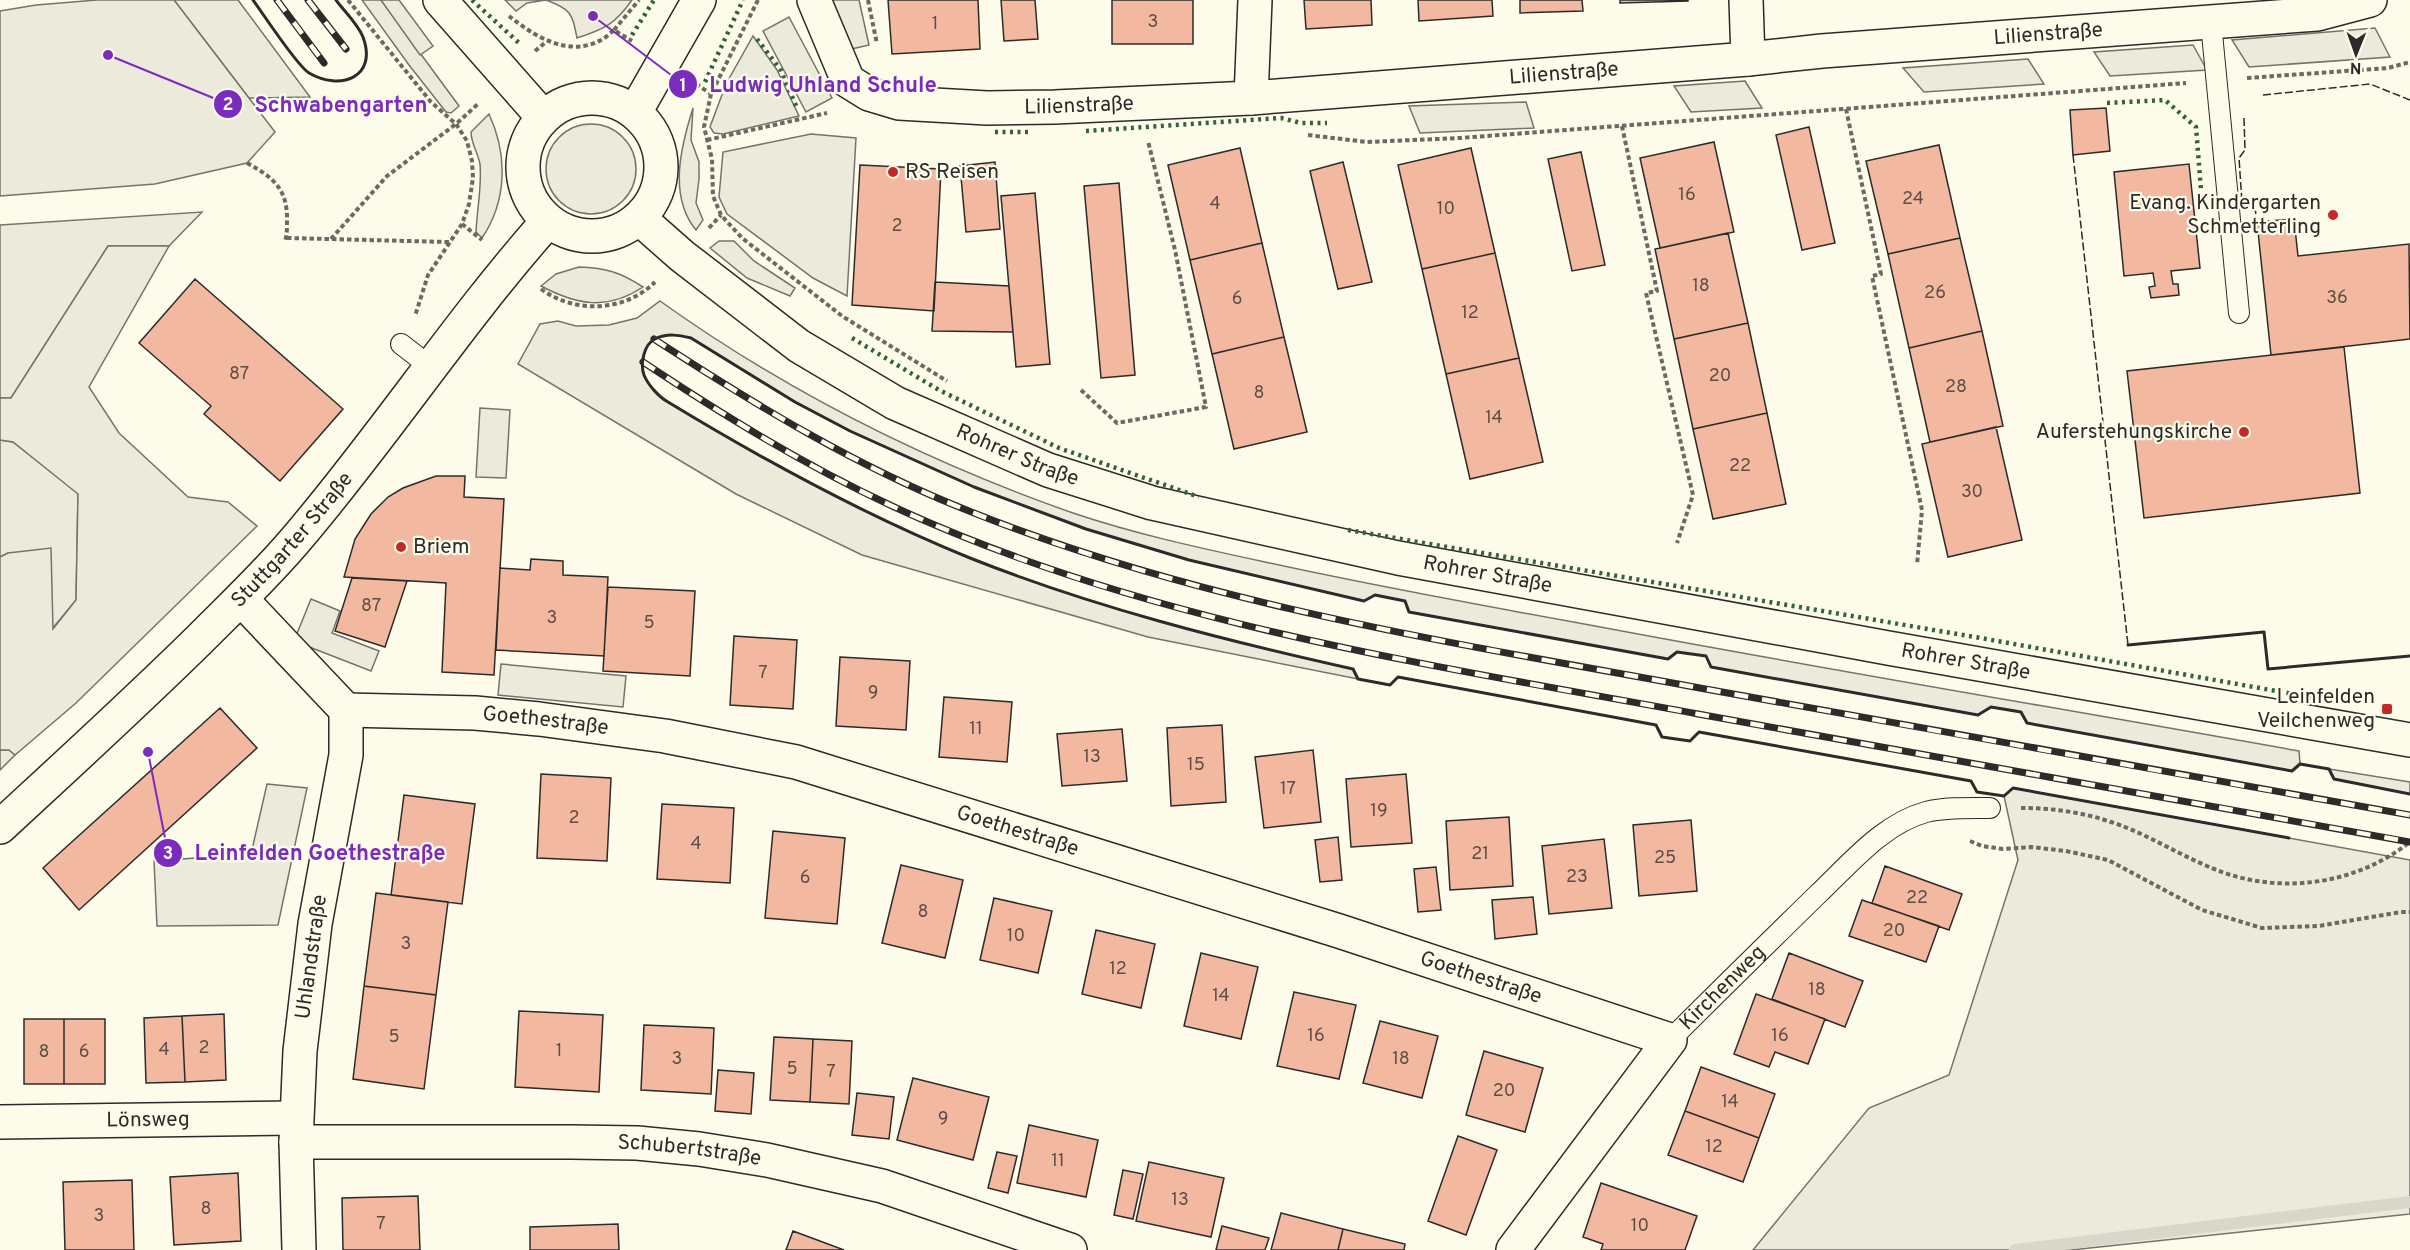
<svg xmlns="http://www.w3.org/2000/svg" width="2410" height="1250" viewBox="0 0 2410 1250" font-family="Overpass,sans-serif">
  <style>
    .green { fill: #ecebdb; stroke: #74746e; stroke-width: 1.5 }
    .parking { fill: #eceadb; stroke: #74746e; stroke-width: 1.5 }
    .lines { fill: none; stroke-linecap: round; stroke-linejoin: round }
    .stream { stroke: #d8d7c9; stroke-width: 12 }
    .building { fill: #f2b8a0; stroke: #2b2b2b; stroke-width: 1.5 }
    .service-casing { stroke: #2b2b2b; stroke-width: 22 }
    .minor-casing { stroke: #2b2b2b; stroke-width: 36 }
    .tertiary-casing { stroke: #2b2b2b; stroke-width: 36 }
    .secondary-casing { stroke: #2b2b2b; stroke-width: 36 }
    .path { stroke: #6a6964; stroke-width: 4; stroke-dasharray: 4.5 3; stroke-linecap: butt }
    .service { stroke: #fdfbea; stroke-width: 20 }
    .minor { stroke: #fdfbea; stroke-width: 33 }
    .tertiary { stroke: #fdfbea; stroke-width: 33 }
    .secondary { stroke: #fdfbea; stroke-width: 33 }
    .rail-casing { stroke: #2b2b2b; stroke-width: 7 }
    .rail { stroke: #fdfbea; stroke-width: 4.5; stroke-dasharray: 14; stroke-linecap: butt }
    .hedge { stroke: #34623c; stroke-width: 4.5; stroke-dasharray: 3 4.5; stroke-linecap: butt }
    .fence { stroke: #2b2b2b; stroke-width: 1.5; stroke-dasharray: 8 3; stroke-linecap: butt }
    .wall { stroke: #2b2b2b; stroke-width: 3 }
    .poi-dot { fill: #c62828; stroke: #fdfbea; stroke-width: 2 }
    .labels { text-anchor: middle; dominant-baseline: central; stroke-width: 4.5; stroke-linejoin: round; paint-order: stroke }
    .number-label { font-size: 18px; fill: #5d4e48 }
    .street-label { font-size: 21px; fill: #2b2b2b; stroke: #fdfbea }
    .poi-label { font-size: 21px; fill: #2b2b2b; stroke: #fdfbea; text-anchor: end }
    .leader { fill: none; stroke: #7b2cbf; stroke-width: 2 }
    .callout-dot { fill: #7b2cbf; stroke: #fdfbea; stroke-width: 2 }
    .mark-label { font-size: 18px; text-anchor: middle; font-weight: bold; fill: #fff }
    .callout-label { font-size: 22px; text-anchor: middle; font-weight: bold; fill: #7b2cbf; stroke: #fdfbea; stroke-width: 4.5; stroke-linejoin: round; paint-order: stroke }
  </style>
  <rect width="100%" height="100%" fill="#fdfbea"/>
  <path class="green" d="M174,0H238L310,97L249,98Z
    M362,0H381L459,106L451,113L446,112L409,65Z
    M505,0H546L527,3L516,11Z
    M546,0H632C615,24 605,29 577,38C572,13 571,9 546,0Z
    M753,36L777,70L799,116L723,134L714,133L710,127L726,84Z
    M693,108L691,140L699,162V179L696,203L703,220L696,230C668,196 681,146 693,108Z
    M489,114C508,155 507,201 482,238L476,232C477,209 482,187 480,164C478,153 471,143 471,132Z
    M546 169a45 45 0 1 1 90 0a45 45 0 1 1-90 0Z
    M811,134L856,138L847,296L813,278L727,214L719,197L723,152Z
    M202,212L169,246H108L11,398H0V225Z
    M719,241H734L754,261L795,288L790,296L747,278L710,248Z
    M579,267C606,268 620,272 643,287C607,311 577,305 541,286L556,274Z
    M660,301C786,391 927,462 1073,513C1135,534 1200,548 1265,562C1374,586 1484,606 1595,626C1829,670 2064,709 2299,751L2300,764L2292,771L2027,723L2020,712L1991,707L1978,715L1711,667L1706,656L1677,652L1668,659L1409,612L1405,601L1375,595L1364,601L1189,560L1086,529L974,487L850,431L795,402L691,338C679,335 667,333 655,339C644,344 640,365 644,375C648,385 659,397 668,402C765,461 864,515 970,558C1093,607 1223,640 1353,669L1358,679L1148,637L862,555L736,494L518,364L540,324L558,321L576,326L609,325L637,318Z
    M0,440L13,442L78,493L76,600L52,629L8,553L0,557Z
    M0,750H9L15,755L0,770Z
    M2329,769L2410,782V794L2334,779Z
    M2013,788L2410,860V1214L2071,1250H1753L1869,1108L1949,1075L2018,860L2004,796Z"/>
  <path class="parking" d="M97,0H174L275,132L247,163L155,184L0,196V11L36,5Z
    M381,0H399L433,46L420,55Z
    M831,0H859L869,45L843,51Z
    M789,17L832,98L806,112L763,31Z
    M2375,28L2390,57L2249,67L2232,40Z
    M2193,45L2207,70L2110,76L2094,52Z
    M2028,59L2044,84L1924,92L1903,68Z
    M1745,81L1762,108L1691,112L1674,86Z
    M1526,102L1534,128L1420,133L1409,106Z
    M108,246H169L89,387L119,433L188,497L228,502L257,526L76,703L15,755L9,750H0V557L8,553L51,548L53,629L76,600L78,494L13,442L0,440V398H11Z
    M480,408L510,410L506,478L476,477Z
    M311,599L340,611L332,633L379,651L371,671L294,641Z
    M501,664L626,676L623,707L498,695Z
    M267,784L307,788L278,925L157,926L154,861L251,854Z"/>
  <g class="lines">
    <path class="stream" d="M2015,1250L2410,1202"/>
  </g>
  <path class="building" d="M888,0H978L980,49L892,54Z
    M1001,0H1035L1038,39L1004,41Z
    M1112,0H1193V44H1112Z
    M1304,0H1371L1372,25L1306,29Z
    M1418,0H1492L1493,16L1419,21Z
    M1520,0H1582L1583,11L1520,13Z
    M1620,0H1688V1L1620,3Z
    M2106,108L2110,151L2073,155L2070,110Z
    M1809,127L1835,243L1802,250L1776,135Z
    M1714,142L1734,232L1660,248L1640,158Z
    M1939,145L1960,238L1888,254L1866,161Z
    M1240,148L1262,243L1190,260L1168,165Z
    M1471,148L1495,253L1422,269L1398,165Z
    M1581,152L1605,265L1572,271L1548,159Z
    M995,162L1000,229L966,232L960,166Z
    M1343,162L1372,282L1338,289L1310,171Z
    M2189,164L2200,268L2171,271L2173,284H2178L2179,295L2151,298L2149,287L2155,286L2153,273L2124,276L2114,172Z
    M860,165L941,169L934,311L852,305Z
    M1119,183L1135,375L1101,378L1084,186Z
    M1035,193L1050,364L1016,367L1001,196Z
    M2294,219L2298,256L2409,244L2410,339L2271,355L2257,222Z
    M1728,233L1748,323L1674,339L1655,249Z
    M1960,238L1982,331L1909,348L1888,254Z
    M1262,243L1284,337L1212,354L1190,260Z
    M1495,253L1519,358L1446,374L1422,269Z
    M195,279L343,409L280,481L204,414L211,406L139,343Z
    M935,282L1009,286L1013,332L932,331Z
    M1748,323L1767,413L1693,429L1674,339Z
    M1982,331L2003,426L1930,442L1909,348Z
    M1284,337L1307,432L1234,449L1212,354Z
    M2344,347L2360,493L2144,518L2127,371Z
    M1519,358L1543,462L1470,479L1446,374Z
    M1767,413L1786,504L1713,519L1693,429Z
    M1996,427L2022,540L1948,557L1922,444Z
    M436,476H465L464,497L504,499L494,675L442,672L446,583L344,577L355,539L371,514L388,497L403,488Z
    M531,559L563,561V575L608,577L604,656L496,650L500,568L530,570Z
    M352,578L407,581L385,647L335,631Z
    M608,587L695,591L690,676L603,671Z
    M734,636L797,640L793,709L730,705Z
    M840,657L910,661L906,730L836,726Z
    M944,697L1012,702L1007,762L939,757Z
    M220,708L257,748L79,910L43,868Z
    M1222,725L1226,802L1171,806L1167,728Z
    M1122,729L1127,781L1062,786L1057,734Z
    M1313,750L1321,822L1264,828L1255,757Z
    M541,774L611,778L607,861L537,858Z
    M1406,774L1412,843L1351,847L1346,779Z
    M404,795L475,804L462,904L391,895Z
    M662,804L734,808L730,883L657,879Z
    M1509,817L1513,886L1450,890L1446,821Z
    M1691,820L1697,891L1639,896L1633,825Z
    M773,831L845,838L837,924L765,918Z
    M1338,837L1342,880L1320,882L1315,840Z
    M1604,839L1612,908L1549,914L1542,846Z
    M901,865L963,880L945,958L882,943Z
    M1885,866L1962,894L1949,930L1872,903Z
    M1436,867L1441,910L1418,912L1414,869Z
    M376,893L448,902L436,995L364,986Z
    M1533,897L1537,934L1495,939L1492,900Z
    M994,898L1052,911L1038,973L980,960Z
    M1862,900L1939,926L1926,962L1849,936Z
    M1096,930L1155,944L1141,1008L1082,994Z
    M1201,953L1258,967L1241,1039L1184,1026Z
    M1789,953L1863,981L1845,1027L1772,999Z
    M364,986L436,995L424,1089L353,1079Z
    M1294,992L1356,1005L1339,1079L1277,1066Z
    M1756,994L1825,1019L1808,1064L1775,1052L1769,1067L1734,1054Z
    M519,1011L603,1015L599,1092L515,1087Z
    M224,1014L226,1080L185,1082L182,1016Z
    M182,1016L185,1082L146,1083L144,1018Z
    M24,1019H64V1084H24Z
    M64,1019H105V1084H64Z
    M1380,1021L1438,1036L1422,1098L1363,1083Z
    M644,1025L714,1028L711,1094L641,1090Z
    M774,1037L813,1039L810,1102L770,1100Z
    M813,1039L852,1041L849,1104L810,1102Z
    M1484,1051L1543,1068L1525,1132L1466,1115Z
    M1701,1067L1775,1094L1759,1138L1685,1111Z
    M718,1070L754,1073L751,1114L715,1111Z
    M913,1078L989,1097L973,1160L897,1140Z
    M857,1093L894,1097L889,1139L852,1135Z
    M1685,1111L1759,1138L1743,1182L1668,1155Z
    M1029,1125L1098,1140L1086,1197L1017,1183Z
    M1458,1136L1497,1150L1466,1235L1428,1221Z
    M997,1152L1017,1156L1008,1193L988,1188Z
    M1149,1162L1224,1178L1211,1237L1136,1221Z
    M1123,1170L1143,1174L1133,1219L1114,1215Z
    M238,1173L241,1241L174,1245L170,1177Z
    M132,1180L134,1250H65L63,1182Z
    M1601,1183L1697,1216L1685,1250H1601L1603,1244L1583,1237Z
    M418,1196L420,1250H343L342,1198Z
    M1281,1213L1343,1229L1338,1250H1271Z
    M618,1224L619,1250H530V1227Z
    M1222,1226L1269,1238L1265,1250H1216Z
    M1343,1229L1405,1244L1404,1250H1338Z
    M793,1231L844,1250H786Z"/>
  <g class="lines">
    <g class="service-casing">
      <g id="service">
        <path d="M2211,23L2239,313"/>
        <path d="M401,344L432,368"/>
        <path id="s1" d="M1670,1040C1719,991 1768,943 1817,895C1849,865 1882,824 1926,812C1946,807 1969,808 1990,808"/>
      </g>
    </g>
    <g class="minor-casing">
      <g id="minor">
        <path id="s2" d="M814,0L848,81L869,94L899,103L987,108L1055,107L1251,98L1748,59L1822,51L2317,14L2370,0"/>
        <path d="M1746,0L1748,59"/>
        <path d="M1251,98L1255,0"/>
        <path id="s3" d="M639,218L682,256L799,346L895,403L1048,470L1152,503L1398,558L1888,648L2410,740"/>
        <path d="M241,599L346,710V755L315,924L300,1051L296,1142L299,1250"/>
        <path id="s4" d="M346,710L475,713L539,719L665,736L796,762L1339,931L1670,1040L1513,1250"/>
        <path id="s5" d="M0,1122L296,1118"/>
        <path id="s6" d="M296,1142H571L637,1143L699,1149L767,1160L882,1186L1070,1250"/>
      </g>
    </g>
    <g class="tertiary-casing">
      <path id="tertiary" d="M440,0L543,117"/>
    </g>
    <g class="secondary-casing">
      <g id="secondary">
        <circle cx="592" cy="167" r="69"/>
        <path d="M635,112L699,0"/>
        <path id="s7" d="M0,827C67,765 135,703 201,638C234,605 268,573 298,537C385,435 459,321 548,221"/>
      </g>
    </g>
    <path class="path" d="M348,0L431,102L456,124L467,141L472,161L473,178L469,204L462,224L428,275L415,316
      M758,0L711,94L704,127L712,159L713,196L721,215L742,238L842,316L947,381
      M868,0L877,44
      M509,16C534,36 567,57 599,41C605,39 610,33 614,30L632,41
      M614,30L639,0
      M535,51L546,42
      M2247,78L2388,68L2410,62
      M696,84L711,94
      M1846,109L1881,274L1872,276L1922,510L1917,565
      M1622,126L1657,291L1646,293L1693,495L1677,543
      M1308,135L1367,142L1460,138L2186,83
      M707,140L827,113
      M247,163C274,178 288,189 287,222C287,229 287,235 285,242
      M462,224L482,240
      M709,228L721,215
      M287,238L449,242
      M331,239L387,176L456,124L479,103
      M541,289C575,314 625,312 655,282
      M1081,390L1117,423L1206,407L1175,250L1148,141
      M2021,808C2051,808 2082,812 2111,822C2145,833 2174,852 2207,866C2273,896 2353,887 2410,842
      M1970,841L1982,846L2003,849L2031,847L2066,851L2108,860L2202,910L2262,928L2319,926L2401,912H2410"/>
    <use href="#service" class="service"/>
    <use href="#minor" class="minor"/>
    <use href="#tertiary" class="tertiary"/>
    <use href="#secondary" class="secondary"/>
    <g class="rail-casing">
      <path id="rail" d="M277,0L324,63
        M308,0L346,49
        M654,339C754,404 857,467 969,511C1206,606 1461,644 1711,690C1944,732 2177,774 2410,815
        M643,362C723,415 804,465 892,506C1144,623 1426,664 1698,714C1935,757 2173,799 2410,842"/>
    </g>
    <use href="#rail" class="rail"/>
    <path class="hedge" d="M472,0L519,43
      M632,35L654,0
      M757,39L780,69L797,108
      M705,82L743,0
      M2107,103L2165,100L2196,127L2201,190
      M1086,131L1281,118L1301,123H1327
      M995,132H1029
      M852,338L939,390L1059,448L1199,497
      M1348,530L1975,637L2332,701"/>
    <path class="fence" d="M2263,95L2370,84L2410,100
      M2244,118L2245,150L2239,158L2242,203L2255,208L2257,222
      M2073,155L2128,645"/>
    <path class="wall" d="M253,0C264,15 297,66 309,73C340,91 378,78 363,37C358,24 344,11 336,0
      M2128,645L2264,632L2268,669L2410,656
      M2289,838L2013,788L2004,796L1977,792L1971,781L1699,732L1690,741L1662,737L1656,725L1398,677L1390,685L1358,679L1353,669C1223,640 1093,607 970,558C864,515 765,461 668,402C659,397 648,385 644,375C640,364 644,344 655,339C667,333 679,335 691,338L795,402L850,431L974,487L1086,529L1189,560L1364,601L1375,595L1405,601L1409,612L1668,659L1677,652L1706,656L1711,667L1978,715L1991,707L2021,712L2027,723L2292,771L2300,764L2329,769L2334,779L2410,794"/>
  </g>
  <g class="poi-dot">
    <circle cx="893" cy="172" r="6"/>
    <circle cx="2333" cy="215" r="6"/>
    <circle cx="2244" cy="432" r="6"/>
    <circle cx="401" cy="547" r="6"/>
    <rect x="2381" y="703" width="12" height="12" rx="3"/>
  </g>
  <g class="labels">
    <g class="number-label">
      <text x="1153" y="22">3</text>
      <text x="935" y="24">1</text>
      <text x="1687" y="195">16</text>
      <text x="1913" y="199">24</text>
      <text x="1215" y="204">4</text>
      <text x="1446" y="209">10</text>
      <text x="897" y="226">2</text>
      <text x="1701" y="286">18</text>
      <text x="1935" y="293">26</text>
      <text x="2337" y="298">36</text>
      <text x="1237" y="299">6</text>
      <text x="1470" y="313">12</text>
      <text x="239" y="374">87</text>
      <text x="1720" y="376">20</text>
      <text x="1956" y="387">28</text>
      <text x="1259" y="393">8</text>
      <text x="1494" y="418">14</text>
      <text x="1740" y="466">22</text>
      <text x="1972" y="492">30</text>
      <text x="371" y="606">87</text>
      <text x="552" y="618">3</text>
      <text x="649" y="623">5</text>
      <text x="763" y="673">7</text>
      <text x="873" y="693">9</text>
      <text x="976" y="729">11</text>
      <text x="1092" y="757">13</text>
      <text x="1196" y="765">15</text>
      <text x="1288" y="789">17</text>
      <text x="1379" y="811">19</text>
      <text x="574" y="818">2</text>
      <text x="696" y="844">4</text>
      <text x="1480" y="854">21</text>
      <text x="1665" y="858">25</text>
      <text x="1577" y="877">23</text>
      <text x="805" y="878">6</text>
      <text x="1917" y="898">22</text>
      <text x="923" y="912">8</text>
      <text x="1894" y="931">20</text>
      <text x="1016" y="936">10</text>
      <text x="406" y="944">3</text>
      <text x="1118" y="969">12</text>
      <text x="1817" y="990">18</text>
      <text x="1221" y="996">14</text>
      <text x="1316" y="1036">16</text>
      <text x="1780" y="1036">16</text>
      <text x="394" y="1037">5</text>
      <text x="204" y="1048">2</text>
      <text x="164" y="1050">4</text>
      <text x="559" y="1051">1</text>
      <text x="44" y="1052">8</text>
      <text x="84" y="1052">6</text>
      <text x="677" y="1059">3</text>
      <text x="1401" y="1059">18</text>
      <text x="792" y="1069">5</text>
      <text x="831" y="1072">7</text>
      <text x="1504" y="1091">20</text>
      <text x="1730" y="1102">14</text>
      <text x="943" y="1119">9</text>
      <text x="1714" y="1147">12</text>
      <text x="1058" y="1161">11</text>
      <text x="1180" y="1200">13</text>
      <text x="206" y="1209">8</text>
      <text x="99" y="1216">3</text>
      <text x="381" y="1224">7</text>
      <text x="1640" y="1226">10</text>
    </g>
    <g class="street-label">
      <text stroke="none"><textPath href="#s2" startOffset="1296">Lilienstraße</textPath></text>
      <text stroke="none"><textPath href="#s2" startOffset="810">Lilienstraße</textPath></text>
      <text stroke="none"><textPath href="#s2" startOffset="324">Lilienstraße</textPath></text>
      <text stroke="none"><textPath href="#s3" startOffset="450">Rohrer Straße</textPath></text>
      <text stroke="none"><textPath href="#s7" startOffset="410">Stuttgarter Straße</textPath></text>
      <text stroke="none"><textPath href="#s3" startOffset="936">Rohrer Straße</textPath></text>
      <text stroke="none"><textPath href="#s3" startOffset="1422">Rohrer Straße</textPath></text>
      <text stroke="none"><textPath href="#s4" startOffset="200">Goethestraße</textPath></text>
      <text stroke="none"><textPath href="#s4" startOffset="686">Goethestraße</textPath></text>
      <text transform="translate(312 957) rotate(-82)">Uhlandstraße</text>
      <text stroke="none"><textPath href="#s4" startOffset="1172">Goethestraße</textPath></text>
      <text stroke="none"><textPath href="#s1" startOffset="74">Kirchenweg</textPath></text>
      <text stroke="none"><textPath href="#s5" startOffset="148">Lönsweg</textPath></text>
      <text stroke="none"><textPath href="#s6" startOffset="394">Schubertstraße</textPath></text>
    </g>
    <g class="poi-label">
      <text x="905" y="172" text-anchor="start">RS Reisen</text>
      <text x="2321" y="203">Evang. Kindergarten<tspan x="2321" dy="24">Schmetterling</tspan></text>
      <text x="2232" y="432">Auferstehungskirche</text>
      <text x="413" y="547" text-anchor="start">Briem</text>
      <text x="2375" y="697">Leinfelden<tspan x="2375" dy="24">Veilchenweg</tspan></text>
    </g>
  </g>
  <path class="leader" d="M593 16L683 84M108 55L228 104M148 752L168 853"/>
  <g class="callout-dot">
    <circle cx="593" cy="16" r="6"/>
    <circle cx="108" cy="55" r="6"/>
    <circle cx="148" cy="752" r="6"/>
    <circle cx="683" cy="84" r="15"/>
    <circle cx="228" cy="104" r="15"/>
    <circle cx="168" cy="853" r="15"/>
  </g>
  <g class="mark-label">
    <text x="683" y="91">1</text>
    <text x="228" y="110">2</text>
    <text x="168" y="859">3</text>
  </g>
  <g class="callout-label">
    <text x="823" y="92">Ludwig Uhland Schule</text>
    <text x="341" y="112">Schwabengarten</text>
    <text x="320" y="860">Leinfelden Goethestraße</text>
  </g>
  <g transform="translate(2356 54) rotate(181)" stroke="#fdfbea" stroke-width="4.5" paint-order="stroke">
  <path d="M0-4.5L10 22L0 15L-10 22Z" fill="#2b2b2b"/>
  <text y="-9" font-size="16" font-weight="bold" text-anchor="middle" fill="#2b2b2b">N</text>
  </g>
</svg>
